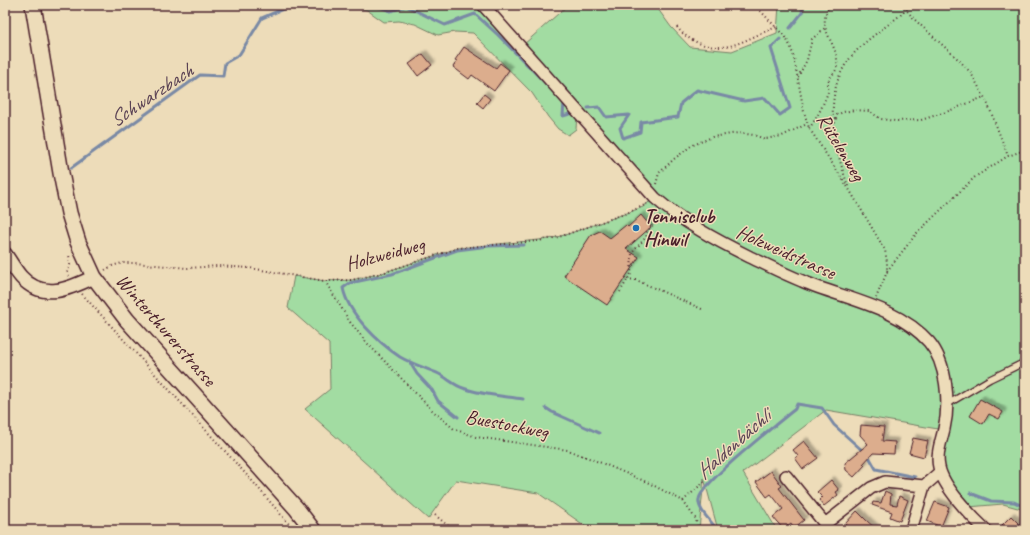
<svg xmlns="http://www.w3.org/2000/svg" width="1030" height="535" viewBox="0 0 1030 535" font-family="Caveat,sans-serif">
  <style>
    .green { fill: #a2dca2; stroke: #767e66 }
    .lines { fill: none; stroke-linecap: round; stroke-linejoin: round }
    .stream { stroke: #7989a5; stroke-width: 3 }
    .building { fill: #dcad8d; stroke: #4a1f2b; filter: url(#shadow) }
    .service-casing { stroke: #4a1f2b; stroke-width: 8 }
    .minor-casing { stroke: #4a1f2b; stroke-width: 14 }
    .tertiary-casing { stroke: #4a1f2b; stroke-width: 16 }
    .secondary-casing { stroke: #4a1f2b; stroke-width: 18 }
    .path { stroke: #4a1f2b; stroke-width: 2; stroke-dasharray: 1 3; stroke-linecap: butt }
    .service { stroke: #eddcb9; stroke-width: 5.5 }
    .minor { stroke: #eddcb9; stroke-width: 11 }
    .tertiary { stroke: #eddcb9; stroke-width: 13 }
    .secondary { stroke: #eddcb9; stroke-width: 15 }
    .poi-dot { fill: #1f6fb2; stroke: #eddcb9; stroke-width: 1.5 }
    .labels { text-anchor: middle; dominant-baseline: central; stroke-width: 3; stroke-linejoin: round; paint-order: stroke }
    .street-label { font-size: 20px; fill: #4a1f2b; stroke: #eddcb9 }
    .poi-label { font-size: 20px; font-weight: bold; fill: #4a1f2b; stroke: #eddcb9; text-anchor: start }
    .water-label { font-size: 21px; font-style: italic; fill: #5a4254; stroke: #eddcb9 }
  </style>
  <defs>
    <filter id="shadow"><feDropShadow dx="3.5" dy="-3.5" stdDeviation="1" flood-color="#0004"/></filter>
  </defs>
  <rect width="100%" height="100%" fill="#eddcb9"/>
  <filter id="ink" filterUnits="userSpaceOnUse"><feTurbulence type="fractalNoise" baseFrequency=".025" numOctaves="2"/><feDisplacementMap in="SourceGraphic" scale="8" xChannelSelector="R" yChannelSelector="G"/><feConvolveMatrix kernelMatrix="1 2 1 2 8 2 1 2 1" color-interpolation-filters="sRGB"/></filter>
  <g filter="url(#ink)">
    <path class="green" d="M343,5H483L577,114L576,129L568,135L558,129L548,117L532,93L473,33L455,32L438,35L415,24L399,21L384,22L367,10Z
      M568,5H655L671,27L690,47L732,51L777,33L779,5H1025V510L1003,504L957,508L935,468L938,429L826,410L743,473L777,530H718L704,478L699,530H591L538,493L456,480L428,519L305,409L330,389L329,344L288,308L294,276L325,281L352,280L382,273L458,248L549,239L568,234L627,213L643,207L654,198L523,45Z"/>
    <g class="lines">
      <path class="stream" d="M374,5L391,11L406,6L445,25L475,14L498,35L549,87
        M790,28L802,13L803,5
        M563,101L564,102L563,116L573,113
        M588,108L599,107L606,117L629,115L620,128L623,138L640,132L641,122L678,117L681,103L697,90L744,101L765,98L780,115L790,108L771,48L780,39
        M71,168L200,75L223,76L225,63L239,55L262,18L292,5
        M409,361L417,374L432,390L438,401L458,417
        M523,399C503,396 482,395 463,388C454,385 447,378 439,374C426,368 412,364 400,357C379,343 348,314 343,288L350,283L392,274L457,250L489,246L524,245
        M546,408L552,412L599,433
        M868,455L876,469L915,477
        M970,493L991,501L1014,502L1025,507
        M715,530V527C710,520 697,509 699,499C702,482 778,423 795,409L797,404L822,408L834,425L864,452"/>
    </g>
    <path class="building" d="M464,47L496,68L500,63L509,70L494,91L472,75L469,79L453,67L457,61L455,60Z
      M423,54L432,65L418,76L409,64Z
      M484,94L490,99L483,108L477,103Z
      M641,215L651,227L626,249L639,257L607,305L564,276L591,235L600,231L610,238L626,225L628,227Z
      M980,399L1003,412L999,419L989,414L983,424L970,416Z
      M861,425L884,427L882,441L895,442L894,454L873,453L863,464L865,465L854,477L846,470L845,463L868,444L860,435Z
      M913,438L928,441L924,457L909,453Z
      M804,441L818,458L803,469L795,458L798,456L793,450Z
      M771,471L782,486L779,488L804,520L794,528L791,523L783,529L773,517L783,509L771,494L767,497L756,482Z
      M831,480L839,490L836,492L838,495L824,506L819,500L822,497L817,492Z
      M885,491L891,494L890,504L897,505L899,496L908,500L900,521L890,517L892,512L872,505L873,502L881,503Z
      M935,502L949,507L941,527L927,521Z
      M857,511L866,520L877,530H851L845,524Z
      M1011,516L1025,530H1008L1002,525Z"/>
    <g class="lines">
      <g class="service-casing">
        <path id="service" d="M946,405L990,379L1025,362"/>
      </g>
      <g class="minor-casing">
        <path id="minor" d="M483,5L655,198C684,223 716,240 750,257C767,265 784,274 802,281C844,299 897,306 929,342C947,363 950,403 944,429C941,442 936,454 939,467C943,487 971,516 986,530
          M786,476L825,524L871,488L885,482L924,486
          M911,530L924,486L940,472"/>
      </g>
      <g class="tertiary-casing">
        <path id="tertiary" d="M5,254C10,261 15,270 21,277C43,301 69,289 94,277"/>
      </g>
      <g class="secondary-casing">
        <path id="secondary" d="M33,5L61,173L69,213L78,242L94,277L127,320L296,508L313,530"/>
      </g>
      <path class="path" d="M755,5L786,38L791,48L794,58L804,112L809,128L849,189L885,250L887,262V272L876,298
        M902,5L915,20L959,60L971,73L987,102L1008,156
        M677,27C689,43 713,51 733,45C747,41 762,32 777,27
        M798,77L807,60L812,39L825,28
        M834,127L837,115L843,112L855,110L869,111L881,119L895,121L921,120L946,112L984,97
        M809,128C817,119 824,103 828,92C829,88 827,84 829,80C831,75 836,72 837,67C840,43 814,30 830,5
        M656,184L659,173L674,159L691,146L712,137L738,133L754,135L765,139L782,136L807,124
        M848,186C834,146 821,93 851,57C868,36 893,24 911,5
        M105,270L112,266L122,263H135L187,268L218,266L250,268L325,281L352,280L382,273L458,248L538,241L559,237L627,213L647,204
        M887,271L917,233L975,177L1008,156L1025,150
        M69,276L67,273L70,265L69,254
        M627,279L636,280L704,310
        M325,281L350,322L367,343L433,411L454,429L476,437L568,450L604,464L649,483L683,501L695,518L699,530
        M620,292L631,274L632,253L646,237L647,232L661,215
        M82,294L254,483L294,530
        M683,501L706,480
        M435,515L453,530"/>
      <use href="#service" class="service"/>
      <use href="#minor" class="minor"/>
      <use href="#tertiary" class="tertiary"/>
      <use href="#secondary" class="secondary"/>
    </g>
  </g>
  <circle class="poi-dot" cx="636" cy="228" r="4"/>
  <g class="labels">
    <g class="street-label">
      <text transform="translate(841 147) rotate(59)">Rütelenweg</text>
      <text transform="translate(786 252) rotate(24)">Holzweidstrasse</text>
      <text transform="translate(385 254) rotate(-15)">Holzweidweg</text>
      <text transform="translate(166 330) rotate(49)">Winterthurerstrasse</text>
      <text transform="translate(507 424) rotate(11)">Buestockweg</text>
    </g>
    <g class="poi-label">
      <text x="644" y="216">Tennisclub<tspan x="644" dy="23">Hinwil</tspan></text>
    </g>
    <g class="water-label">
      <text transform="translate(151 95) rotate(-34)">Schwarzbach</text>
      <text transform="translate(733 444) rotate(-42)">Haldenbächli</text>
    </g>
  </g>
  <rect width="1030" height="535" fill="none" stroke="#eddcb9" stroke-width="20"/>
  <rect x="10" y="10" width="1010" height="515" fill="none" stroke="#4a1f2b" stroke-width="1.5" filter="url(#ink)"/>
</svg>
